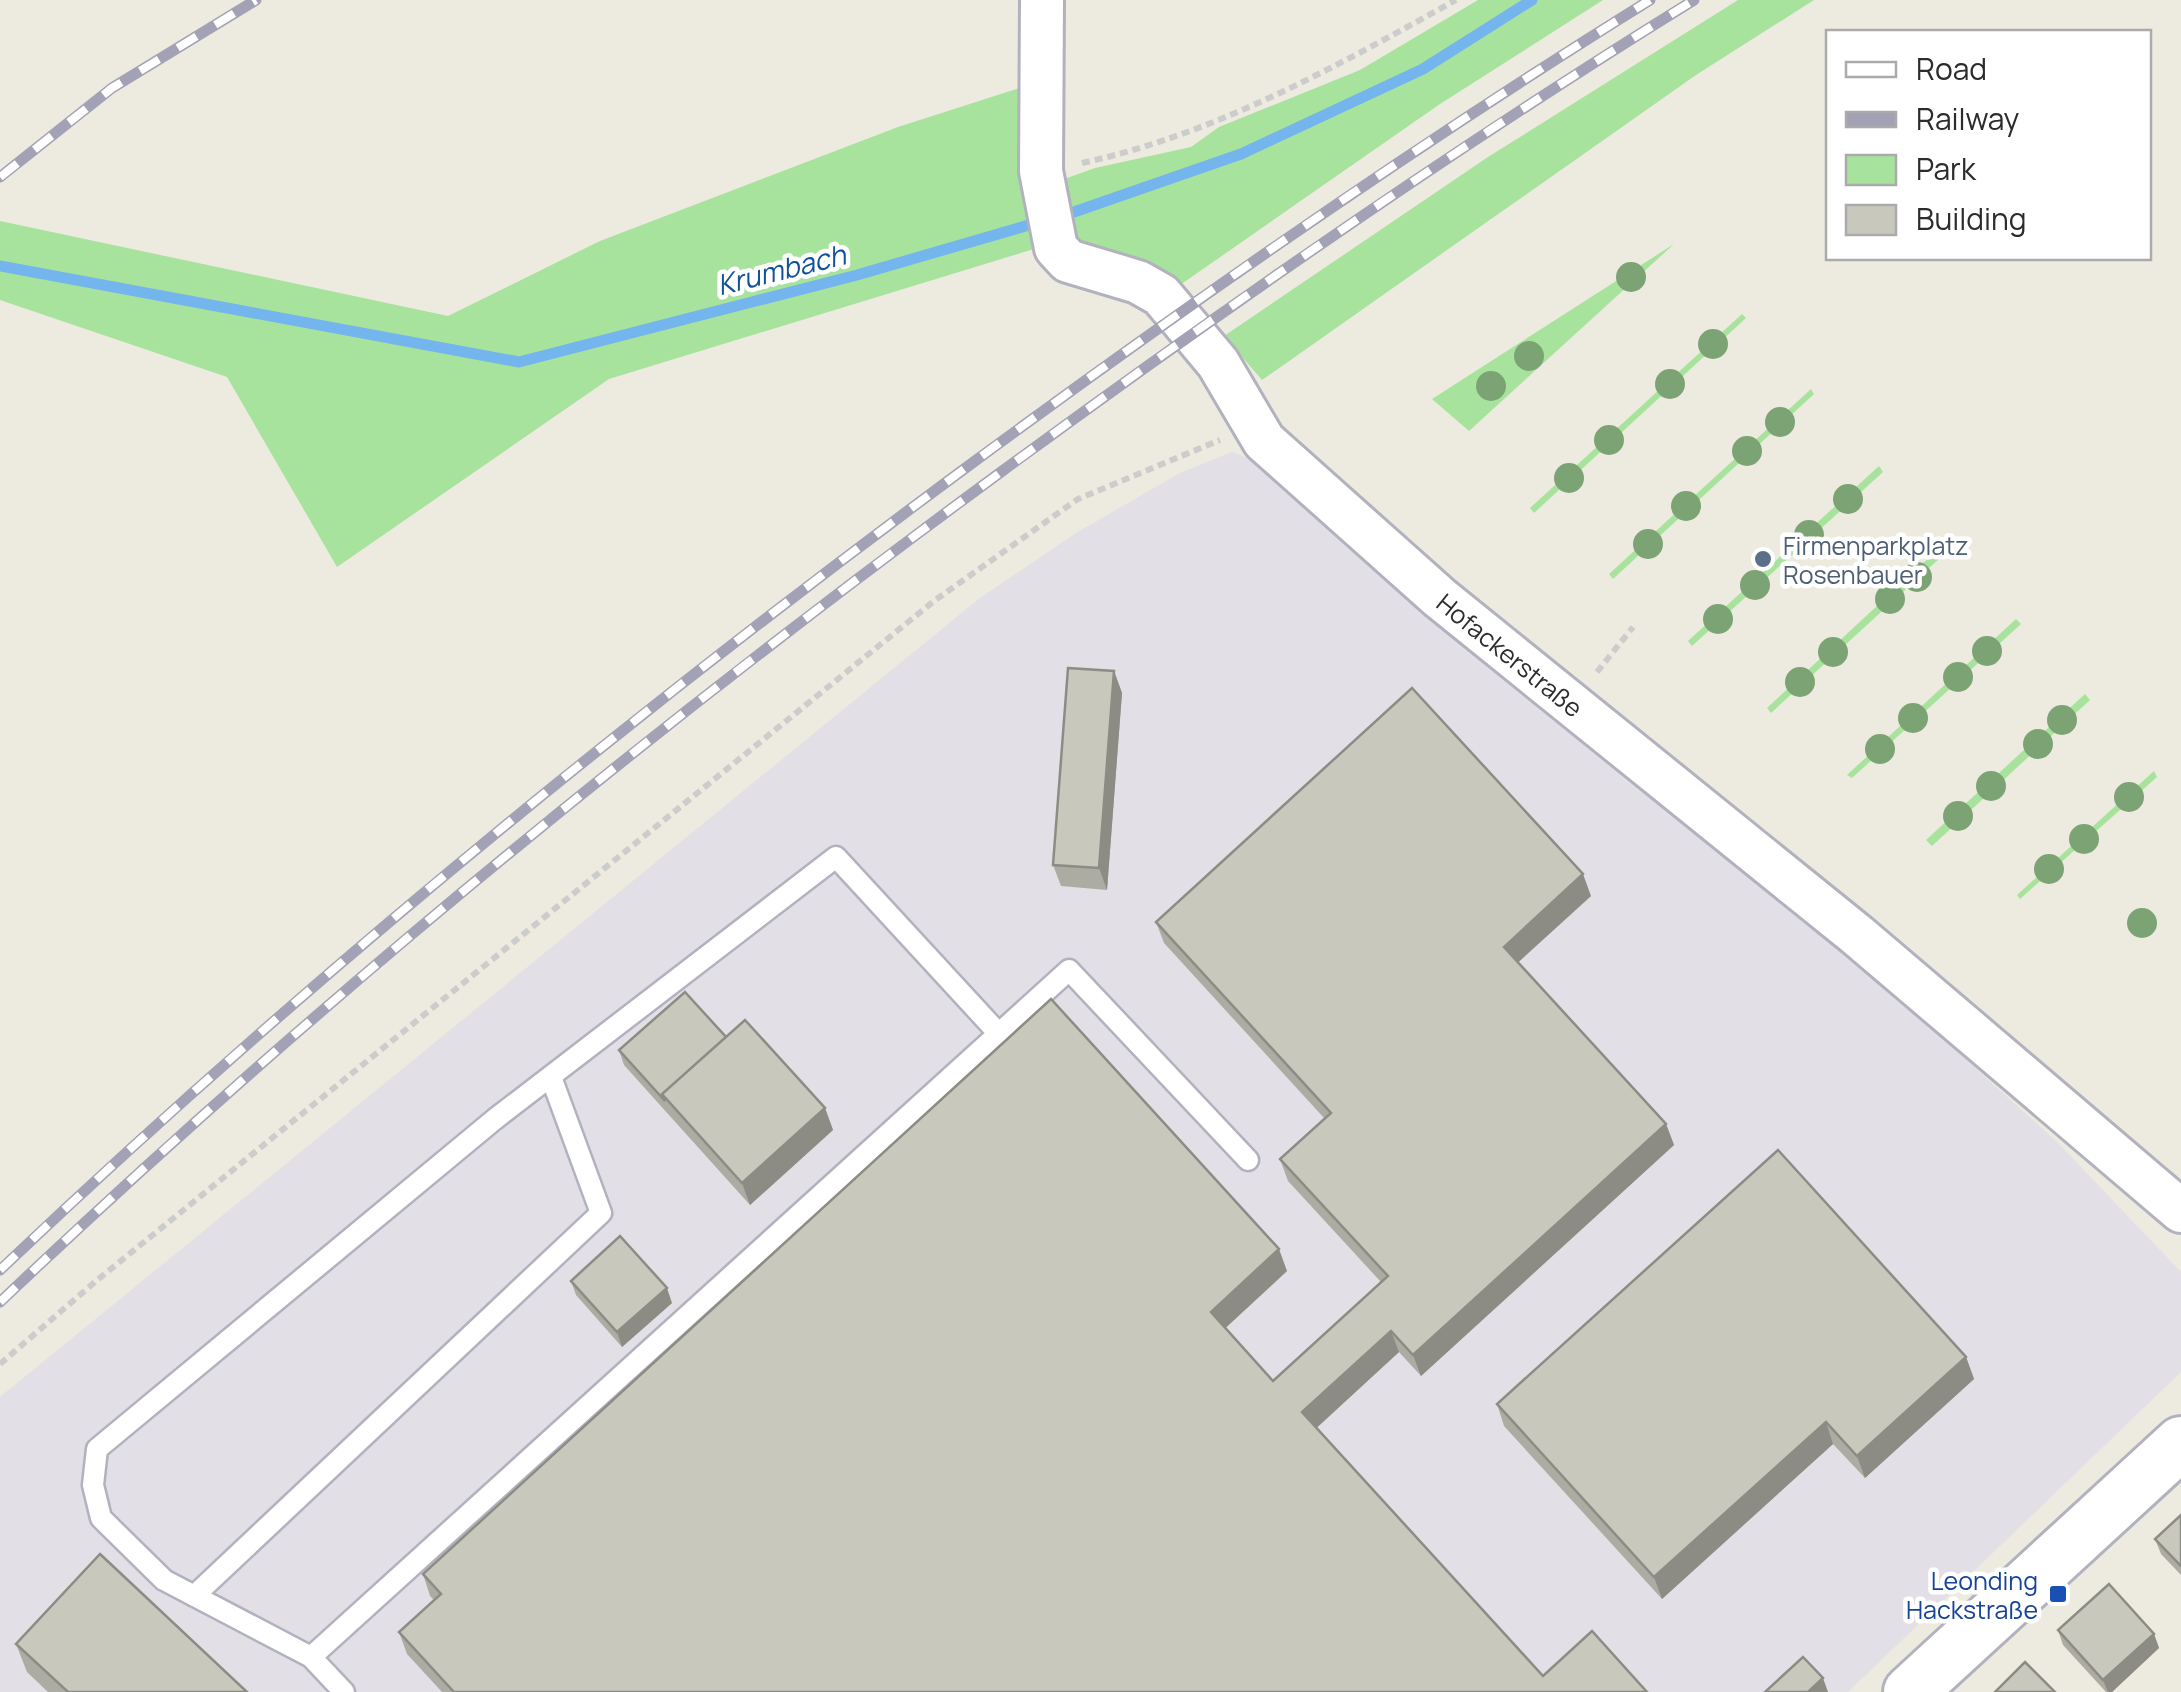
<svg xmlns="http://www.w3.org/2000/svg" width="2181" height="1692" viewBox="0 0 2181 1692" font-family="Manrope,sans-serif">
  <style>
    .industrial { fill: #e2dfe6 }
    .green { fill: #a7e39d }
    .lines { fill: none; stroke-linecap: round; stroke-linejoin: round }
    .stream { stroke: #74b5ed; stroke-width: 11 }
    .service-casing { stroke: #b2b2bf; stroke-width: 25 }
    .minor-casing { stroke: #b2b2bf; stroke-width: 48 }
    .tertiary-casing { stroke: #b2b2bf; stroke-width: 58 }
    .path { stroke: #ccc; stroke-width: 6; stroke-dasharray: 8 5; stroke-linecap: butt }
    .service { stroke: #fff; stroke-width: 20 }
    .minor { stroke: #fff; stroke-width: 42 }
    .tertiary { stroke: #fff; stroke-width: 52 }
    .rail-casing { stroke: #a2a1b6; stroke-width: 11 }
    .rail { stroke: #fff; stroke-width: 8; stroke-dasharray: 22; stroke-linecap: butt }
    .tree { fill: #7ba374 }
    .wall { fill: #adaca3 }
    .shaded-wall { fill: #8d8c84 }
    .building { fill: #c9c8bd; stroke: #8d8c84; stroke-width: 2.5 }
    .service-dot { fill: #5c6f8a; stroke: #fff; stroke-width: 4 }
    .transit-dot { fill: #1a4fb4; stroke: #fff; stroke-width: 4 }
    .labels { text-anchor: middle; dominant-baseline: central; stroke-width: 9; stroke-linejoin: round; paint-order: stroke }
    .service-label { font-size: 25px; fill: #4e5e75; stroke: #fff; text-anchor: start }
    .street-label { font-size: 25px; fill: #2c2c2c; stroke: #fff }
    .transit-label { font-size: 25px; fill: #164399; stroke: #fff; text-anchor: end }
    .water-label { font-size: 28px; font-style: italic; fill: #10519c; stroke: #fff }
  </style>
  <rect width="100%" height="100%" fill="#edeadf"/>
  <path class="industrial" d="M1232,452L1255,461L1870,972L2058,1143L2181,1272V1372L1848,1692H0V1397L980,598L1076,533L1180,473Z"/>
  <path class="green" d="M1478,0H1603L1440,104L1180,285L1080,250L1053,183L1095,168L1191,147L1219,127L1360,70Z
    M1738,0H1814L1696,75L1262,380L1224,336L1488,157Z
    M1023,87L1034,249L609,379L337,567L227,377L0,300V221L448,316L600,241L898,127Z
    M1674,244L1469,431L1432,399Z
    M1742,314L1746,318L1534,513L1530,508Z
    M1811,389L1814,394L1613,579L1609,574Z
    M1879,466L1883,472L1692,646L1688,641Z
    M1947,541L1952,547L1771,713L1767,708Z
    M2016,619L2021,624L1852,778L1847,775Z
    M2085,694L2090,700L1932,846L1926,840Z
    M2154,771L2157,777L2020,899L2017,895Z"/>
  <g class="lines">
    <path class="stream" d="M0,266L519,362L857,275L1074,212L1241,154L1423,69L1532,0"/>
    <g class="service-casing">
      <path id="service" d="M194,1596L601,1213L551,1077
        M311,1657L1069,970L1248,1160
        M344,1692L311,1657L164,1580L101,1518L93,1485L97,1449L495,1119L836,857L1000,1035"/>
    </g>
    <g class="minor-casing">
      <g id="minor">
        <path id="s1" d="M1042,0L1041,171L1056,248L1068,261L1138,282L1161,295L1218,363L1264,441L1440,598L1857,935L2181,1211"/>
      </g>
    </g>
    <g class="tertiary-casing">
      <path id="tertiary" d="M1910,1692L2181,1443"/>
    </g>
    <path class="path" d="M1082,163C1216,134 1337,66 1456,0
      M1597,672L1633,627
      M0,1364L96,1281L934,601L1078,499L1220,440"/>
    <use href="#service" class="service"/>
    <use href="#minor" class="minor"/>
    <use href="#tertiary" class="tertiary"/>
    <g class="rail-casing">
      <path id="rail" d="M0,177L112,88L256,0
        M0,1270C307,979 634,712 975,461C1195,299 1418,144 1650,0
        M0,1302C314,1004 652,728 1001,472C1226,307 1456,147 1694,0"/>
    </g>
    <use href="#rail" class="rail"/>
  </g>
  <g class="tree">
    <circle cx="1631" cy="277" r="15"/>
    <circle cx="1713" cy="344" r="15"/>
    <circle cx="1529" cy="356" r="15"/>
    <circle cx="1670" cy="384" r="15"/>
    <circle cx="1491" cy="386" r="15"/>
    <circle cx="1780" cy="422" r="15"/>
    <circle cx="1609" cy="440" r="15"/>
    <circle cx="1747" cy="451" r="15"/>
    <circle cx="1569" cy="478" r="15"/>
    <circle cx="1848" cy="499" r="15"/>
    <circle cx="1686" cy="506" r="15"/>
    <circle cx="1809" cy="535" r="15"/>
    <circle cx="1648" cy="544" r="15"/>
    <circle cx="1917" cy="577" r="15"/>
    <circle cx="1755" cy="585" r="15"/>
    <circle cx="1890" cy="599" r="15"/>
    <circle cx="1718" cy="619" r="15"/>
    <circle cx="1987" cy="651" r="15"/>
    <circle cx="1833" cy="652" r="15"/>
    <circle cx="1958" cy="677" r="15"/>
    <circle cx="1800" cy="682" r="15"/>
    <circle cx="1913" cy="718" r="15"/>
    <circle cx="2062" cy="720" r="15"/>
    <circle cx="2038" cy="744" r="15"/>
    <circle cx="1880" cy="749" r="15"/>
    <circle cx="1991" cy="786" r="15"/>
    <circle cx="2129" cy="797" r="15"/>
    <circle cx="1958" cy="816" r="15"/>
    <circle cx="2084" cy="839" r="15"/>
    <circle cx="2049" cy="869" r="15"/>
    <circle cx="2142" cy="923" r="15"/>
  </g>
  <path class="wall" d="M1114,671L1122,693L1107,890L1061,886L1053,865Z
    M1591,896L1518,962L1666,1124L1674,1145L1421,1376L1399,1352L1316,1428L1543,1676L1647,1692H442L407,1654L399,1632L434,1600L430,1596L423,1574L1287,1271L1225,1328L1273,1381L1381,1282L1288,1181L1280,1159L1325,1119L1164,943L1156,922Z
    M726,1037L825,1108L833,1130L750,1205L624,1065L619,1050Z
    M571,1281L672,1303L622,1347L576,1295Z
    M1966,1357L1974,1379L1865,1478L1833,1444L1662,1599L1504,1426L1497,1404Z
    M2181,1515V1575L2161,1554L2155,1539Z
    M2058,1630L2154,1634L2159,1648L2112,1692H2106L2063,1645Z
    M16,1644L247,1692H48L27,1672Z"/>
  <path class="shaded-wall" d="M1114,671L1122,693L1107,890L1099,868Z
    M1583,874L1591,896L1512,968L1504,947Z
    M825,1108L833,1130L750,1205L742,1183Z
    M1666,1124L1674,1145L1421,1376L1413,1355Z
    M1279,1249L1287,1271L1219,1334L1211,1312Z
    M667,1288L672,1303L622,1347L617,1332Z
    M1391,1331L1399,1352L1310,1434L1302,1412Z
    M1966,1357L1974,1379L1865,1478L1857,1456Z
    M1826,1422L1833,1444L1662,1599L1654,1577Z
    M2154,1634L2159,1648L2112,1692H2108L2103,1680Z
    M1823,1678L1828,1692H1808Z"/>
  <path class="building" d="M1068,668L1114,671L1099,868L1053,865Z
    M1412,688L1583,874L1504,947L1666,1124L1413,1355L1391,1331L1302,1412L1543,1676L1592,1631L1647,1692H454L399,1632L441,1594L423,1574L1051,999L1279,1249L1211,1312L1273,1381L1388,1276L1280,1159L1331,1113L1156,922Z
    M685,992L726,1037L662,1094L665,1101L619,1050Z
    M745,1020L825,1108L742,1183L662,1094Z
    M1778,1150L1966,1357L1857,1456L1826,1422L1654,1577L1497,1404Z
    M620,1236L667,1288L617,1332L571,1281Z
    M2181,1515V1566L2155,1539Z
    M100,1554L247,1692H68L16,1644Z
    M2109,1584L2154,1634L2103,1680L2058,1630Z
    M1803,1657L1823,1678L1808,1692H1765Z
    M2025,1662L2055,1692H1995Z"/>
  <circle class="service-dot" cx="1763" cy="559" r="10"/>
  <rect class="transit-dot" x="2048" y="1584" width="20" height="20" rx="5"/>
  <g class="labels">
    <g class="service-label">
      <text x="1783" y="545">Firmenparkplatz<tspan x="1783" dy="29">Rosenbauer</tspan></text>
    </g>
    <g class="street-label">
      <text stroke="none"><textPath href="#s1" startOffset="872">Hofackerstraße</textPath></text>
    </g>
    <g class="transit-label">
      <text x="2038" y="1580">Leonding<tspan x="2038" dy="29">Hackstraße</tspan></text>
    </g>
    <g class="water-label">
      <text transform="translate(781 269) rotate(-14)">Krumbach</text>
    </g>
  </g>
  <rect x="1826" y="30" width="325" height="230" fill="#ffffff" stroke="#ababab" stroke-width="2.5"/>
  <rect x="1846" y="62" width="50" height="15" fill="#ffffff" stroke="#ababab" stroke-width="2.5"/>
  <text x="1916" y="80" font-size="30" fill="#2c2c2c">Road</text>
  <rect x="1846" y="112" width="50" height="15" fill="#a2a1b6" stroke="#ababab" stroke-width="2.5"/>
  <text x="1916" y="130" font-size="30" fill="#2c2c2c">Railway</text>
  <rect x="1846" y="155" width="50" height="30" fill="#a7e39d" stroke="#ababab" stroke-width="2.5"/>
  <text x="1916" y="180" font-size="30" fill="#2c2c2c">Park</text>
  <rect x="1846" y="205" width="50" height="30" fill="#c9c8bd" stroke="#ababab" stroke-width="2.5"/>
  <text x="1916" y="230" font-size="30" fill="#2c2c2c">Building</text>
</svg>
